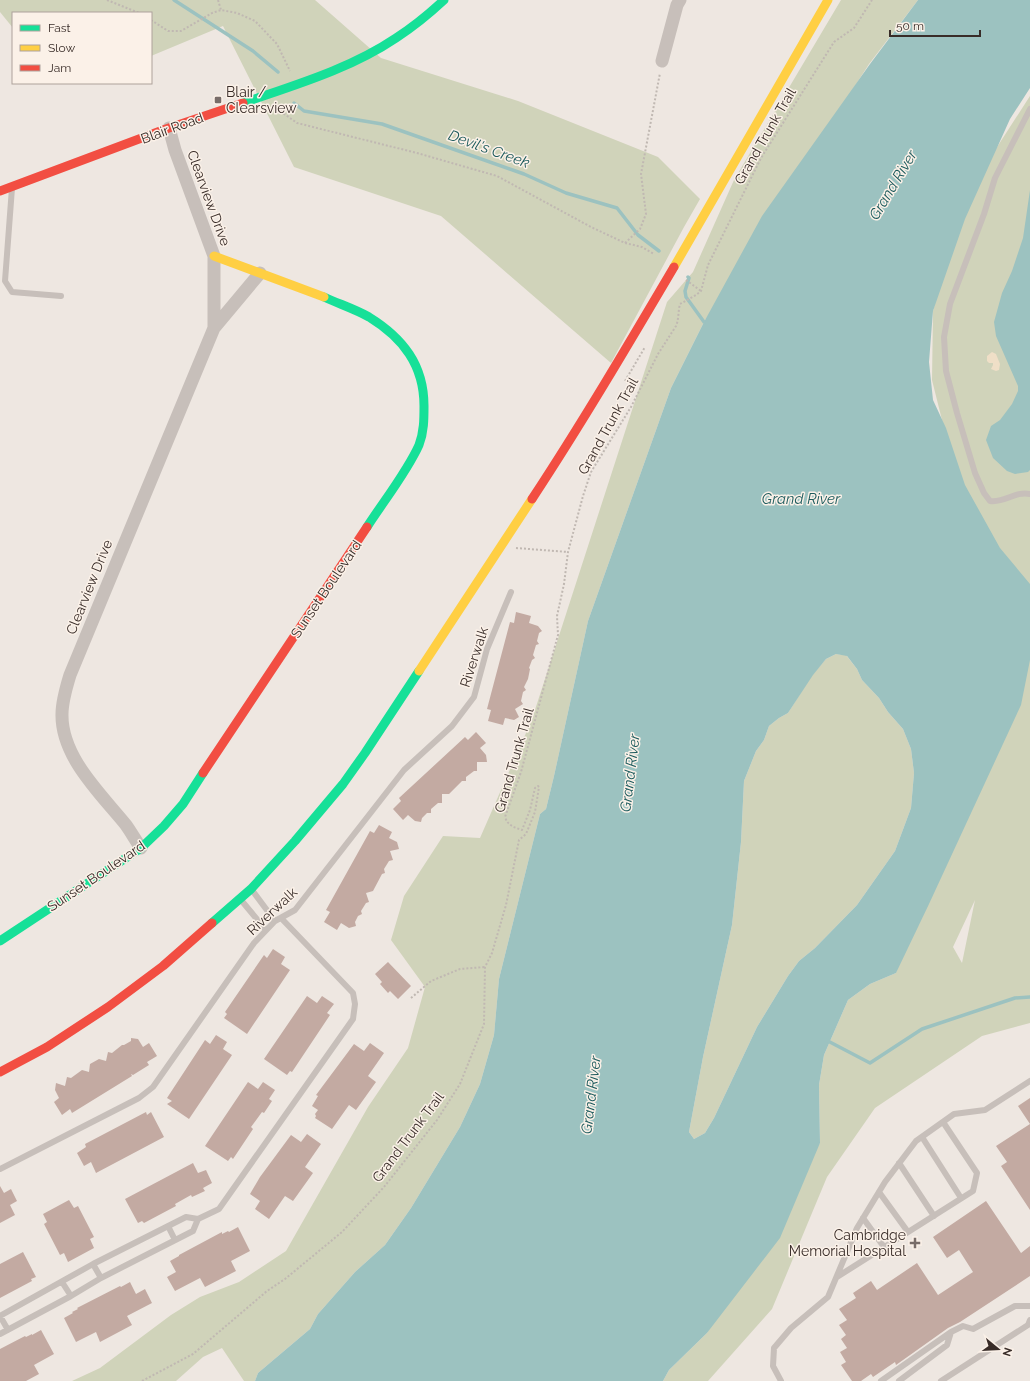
<svg xmlns="http://www.w3.org/2000/svg" width="1030" height="1381" viewBox="0 0 1030 1381" font-family="Raleway,sans-serif">
  <style>
    .green { fill: #d0d3ba; fill-rule: evenodd }
    .sand { fill: #efdfc7 }
    .water { fill: #9cc2c0; fill-rule: evenodd }
    .lines { fill: none; stroke-linecap: round; stroke-linejoin: round }
    .stream { stroke: #9cc2c0; stroke-width: 3.5 }
    .building { fill: #c3aaa2 }
    .path { stroke: #c0b8b2; stroke-width: 2; stroke-dasharray: 2 2; stroke-linecap: butt }
    .lane { stroke: #c7bfba; stroke-width: 6 }
    .street { stroke: #c7bfba; stroke-width: 13 }
    .fast { stroke: #16e098; stroke-width: 9 }
    .slow { stroke: #ffcf43; stroke-width: 9 }
    .jam { stroke: #f24e42; stroke-width: 9 }
    .poi-dot { fill: #786d69; stroke: #fbf1e8; stroke-width: 1.5 }
    .labels { text-anchor: middle; dominant-baseline: central; stroke-width: 3; stroke-linejoin: round; paint-order: stroke }
    .poi-label { font-size: 14px; fill: #382c28; stroke: #fbf1e8; text-anchor: start }
    .street-label { font-size: 14px; fill: #382c28; stroke: #fbf1e8 }
    .water-label { font-size: 15px; font-style: italic; fill: #1b5a5c; stroke: #fbf1e8 }
  </style>
  <rect width="100%" height="100%" fill="#eee7e1"/>
  <path class="green" d="M0,0H315L381,58L518,101L658,157L700,199L684,227L611,363L441,216L294,167L223,26L151,56V13H13V28L0,12Z
    M841,0H918L869,64L704,322L671,388L588,621L554,776L546,809L540,814L499,979L494,1035L480,1084L460,1127L411,1208L385,1245L355,1272L318,1314L310,1329L258,1373L255,1381H244L222,1348L203,1357L176,1381H72L100,1368L171,1315L200,1297L239,1282L286,1251L368,1107L408,1048L425,987L391,940L404,896L443,836L480,838L533,717L534,713L667,302L693,272L734,180Z
    M1030,96V1023L982,1036L875,1108L827,1177L772,1309L708,1381H663L669,1370L707,1333L820,1143L819,1085L824,1055L848,1000L870,984L896,973L963,504L932,380L933,311L961,203ZM975,900L962,963L953,947Z
    M836,654L846,655L857,669L862,680L879,698L888,712L903,729L911,749L914,773L911,808L895,851L857,905L815,948L799,961L788,976L757,1027L714,1118L705,1133L694,1139L689,1132L703,1057L732,925L741,842L744,781L756,751L764,740L769,726L779,718L788,713L812,675L826,659Z"/>
  <path class="sand" d="M992,352L996,354L1000,364L999,370L996,371L991,369L993,365V363H989L987,361V356Z"/>
  <path class="water" d="M918,0H1030V88L1010,119L965,219L933,311L929,362L933,400L946,428L965,485L1000,548L1030,584V660L1021,705L929,904L896,973L870,984L848,1000L824,1055L819,1085L820,1143L780,1238L707,1333L669,1370L663,1381H255L258,1373L310,1329L318,1314L355,1272L385,1245L411,1208L460,1127L480,1084L494,1035L499,979L540,814L546,809L554,776L588,621L671,388L704,322L762,216L870,64ZM836,654L847,656L857,669L862,680L879,698L888,712L903,729L911,749L914,773L911,808L895,851L857,905L815,948L799,961L788,976L757,1027L714,1118L705,1133L694,1139L689,1132L703,1057L732,925L741,842L744,781L756,751L764,740L769,726L779,718L788,713L813,675L826,659Z
    M1030,190V470L1028,472L1015,474L1007,471L993,458L986,440L991,426L1000,420L1012,404L1018,391V386L996,336L994,322L1002,293L1012,271L1023,238Z"/>
  <g class="lines">
    <path class="stream" d="M174,0L253,51L278,72
      M294,103L304,111L382,124L524,174L566,193L617,208L638,235L659,251
      M688,277L689,278L685,291L686,297L704,322
      M826,1040L870,1063L922,1029L1015,998L1030,997"/>
  </g>
  <path class="building" d="M516,612L531,616L529,623L538,626L542,631L539,633L537,641L539,644L536,645L533,655L535,658L532,660L529,668L530,669L528,679L524,687L526,690L523,692L521,701L523,704L515,709L519,717L514,720L505,718L503,725L488,721L491,710L487,709L510,622L514,623Z
    M476,732L486,743L480,748L486,755L487,762H477V771H474L466,777V781H462L449,794H442V803H438L431,809V813H427L422,818L421,822L415,821L408,815L403,820L393,809L401,801L399,798L465,737L468,740Z
    M379,825L392,832L389,838L397,842L399,849L390,851L393,860L389,861L384,869L385,873L382,874L373,891L366,893L369,902L366,903L361,911L362,914L358,916L355,922L356,926L349,928L341,923L337,930L324,922L330,912L326,910L370,831L374,833Z
    M273,949L285,957L281,964L290,970L247,1034L224,1018L227,1014L225,1012L264,955L267,958Z
    M388,962L411,986L398,999L390,991L388,993L380,984L382,982L375,974Z
    M307,996L317,1003L322,996L334,1004L327,1013L330,1015L292,1072L290,1071L287,1075L264,1059Z
    M216,1035L227,1042L223,1049L232,1055L189,1119L167,1104L172,1101L167,1098L205,1040L210,1044Z
    M131,1038L138,1039L143,1047L149,1043L157,1056L147,1062L149,1065L133,1075L131,1074L132,1076L72,1113L70,1109L62,1115L54,1102L59,1098L55,1090L56,1083L65,1086L67,1077L71,1078L82,1070L89,1072L90,1064L99,1059L106,1061L108,1052L112,1053L122,1045H124L131,1041Z
    M370,1043L384,1053L368,1076L376,1082L356,1110L349,1105L332,1129L315,1118L316,1116L315,1114L318,1110L312,1106L318,1096L316,1095L354,1044L364,1051Z
    M248,1082L258,1089L263,1082L275,1090L269,1099L272,1101L264,1113L262,1112L251,1127L253,1129L233,1159L231,1157L228,1161L205,1146Z
    M1030,1098V1210L1001,1166L1007,1162L996,1146L1030,1124L1018,1106Z
    M146,1112L147,1115L151,1112L164,1137L96,1173L91,1162L84,1166L77,1153L86,1147L85,1144Z
    M307,1134L321,1144L305,1167L313,1173L293,1201L285,1196L269,1219L255,1209L260,1201L250,1194L260,1177L291,1135L301,1142Z
    M193,1163L198,1173L206,1170L212,1183L203,1188L205,1191L192,1197L191,1195L175,1204L176,1206L144,1223L142,1221L138,1223L125,1199Z
    M0,1186L4,1193L11,1189L17,1201L10,1205L15,1215L0,1223Z
    M69,1200L74,1208L78,1206L94,1237L90,1239L94,1248L68,1262L64,1253L60,1255L44,1224L47,1222L43,1214Z
    M986,1201L1021,1253L1030,1246V1276L960,1322L948,1328L896,1365L895,1362L873,1377L871,1374L861,1381H852L841,1365L846,1362L840,1352L847,1348L841,1339L846,1335L839,1325L847,1320L839,1309L856,1298L853,1293L871,1281L877,1290L917,1263L938,1295L973,1272L959,1250L947,1258L933,1237Z
    M238,1227L250,1251L231,1261L236,1271L205,1287L200,1278L175,1291L167,1277L176,1272L170,1261L179,1256V1255L222,1232V1234L228,1231L229,1232Z
    M23,1252L36,1277L31,1279L32,1281L0,1298V1264Z
    M130,1282L136,1294L145,1289L152,1303L127,1316L132,1325L100,1342L96,1332L76,1342L64,1318L73,1313L72,1312L78,1309L77,1308L120,1286L121,1287Z
    M41,1330L54,1354L34,1365L39,1374L26,1381H0V1349L25,1336L26,1337L32,1334V1335Z"/>
  <g class="lines">
    <path class="path" d="M107,0L139,13
      M218,0L221,10
      M151,20L168,31H181L212,13L221,10L237,13L255,21L277,44L290,71
      M281,106L283,113L297,123L417,153L497,176L591,227L625,243L642,247L654,254
      M625,243L640,229L646,214L641,174L660,73
      M686,280L701,291
      M625,381L645,347
      M516,548L568,552
      M411,998L431,981L460,969L485,967
      M142,1381L193,1354L267,1291L285,1279L342,1232L384,1187L437,1120L460,1084L484,1024L485,967L492,953L506,905L519,840L526,834L535,812L539,787L538,786L535,788L530,810L522,830C514,827 508,826 505,817L521,772L558,635L557,616L564,584L568,552L583,496L591,472L631,407L658,354L676,326C679,319 678,311 680,304L696,295L701,291L708,265L761,158L834,42L854,28L872,0"/>
    <path class="lane" d="M1030,109L995,178L984,214L950,304L944,337L946,371L957,413L975,473L984,493L990,501C1006,503 1014,491 1030,494
      M12,188L5,281L12,292L61,296
      M252,890L275,921
      M241,900L266,930
      M922,1137L961,1198
      M899,1163L934,1216
      M0,1169L139,1098L153,1087L254,943L275,921L295,910L404,770L452,726L474,697L487,649L511,592
      M879,1192L908,1232
      M863,1218L884,1247
      M168,1226L175,1240
      M93,1264L101,1278
      M837,1277L973,1191L977,1173L943,1122
      M62,1282L71,1296
      M8,1330L0,1316L93,1264L186,1217L198,1219
      M0,1334L71,1296L101,1278L193,1231L198,1219L219,1209L353,1019L355,1004L353,993L281,918
      M781,1381L773,1366L774,1348L791,1328L828,1297L857,1228L885,1182L916,1141L954,1114L985,1110L1030,1081
      M881,1381L951,1332
      M899,1381L947,1345L951,1332L963,1326L973,1329L1015,1306H1030
      M941,1381L1028,1325L1030,1320"/>
    <path class="street" d="M662,61L677,5L680,0
      M169,128L175,150L214,256V328
      M141,848C136,841 131,832 126,825C101,794 61,757 62,714C62,701 66,688 70,675L214,328L260,273"/>
    <path class="fast" d="M243,103C295,85 350,69 396,38C413,27 429,14 444,0
      M324,297C339,304 355,309 369,317C403,338 424,365 424,406C424,419 424,432 419,445C407,472 383,502 367,527
      M212,923L251,889L295,841L343,784L365,753L419,671
      M0,941L141,848L164,826L183,804L203,773"/>
    <path class="slow" d="M214,256L324,297
      M674,267L828,0
      M419,671L532,499"/>
    <path class="jam" d="M0,191L163,130L243,103
      M532,499C582,423 628,345 674,267
      M203,773L367,527
      M0,1072L47,1047L108,1007L163,966L212,923"/>
  </g>
  <g class="poi-dot">
    <rect x="214" y="96" width="8" height="8" rx="2"/>
    <path d="M913 1237h4v4h4v4h-4v4h-4v-4h-4v-4h4z"/>
  </g>
  <g class="labels">
    <g class="poi-label">
      <text x="226" y="92">Blair /<tspan x="226" dy="16">Clearsview</tspan></text>
      <text x="906" y="1235" text-anchor="end">Cambridge<tspan x="906" dy="16">Memorial Hospital</tspan></text>
    </g>
    <g class="street-label">
      <text transform="translate(172 128) rotate(-20)">Blair Road</text>
      <text transform="translate(765 136) rotate(-60)">Grand Trunk Trail</text>
      <text transform="translate(209 198) rotate(70)">Clearview Drive</text>
      <text transform="translate(608 426) rotate(-61)">Grand Trunk Trail</text>
      <text transform="translate(89 587) rotate(-68)">Clearview Drive</text>
      <text transform="translate(326 589) rotate(-56)">Sunset Boulevard</text>
      <text transform="translate(474 657) rotate(-72)">Riverwalk</text>
      <text transform="translate(514 760) rotate(-74)">Grand Trunk Trail</text>
      <text transform="translate(96 876) rotate(-34)">Sunset Boulevard</text>
      <text transform="translate(272 911) rotate(-43)">Riverwalk</text>
      <text transform="translate(408 1137) rotate(-53)">Grand Trunk Trail</text>
    </g>
    <g class="water-label">
      <text transform="translate(489 149) rotate(20)">Devil's Creek</text>
      <text transform="translate(893 185) rotate(-59)">Grand River</text>
      <text x="801" y="499">Grand River</text>
      <text transform="translate(630 773) rotate(-83)">Grand River</text>
      <text transform="translate(591 1095) rotate(-83)">Grand River</text>
    </g>
  </g>
  <rect x="12" y="12" width="140" height="72" fill="#fbf1e8" stroke="#ada29b"/>
  <rect x="20" y="25" width="20" height="6" fill="#16e098" stroke="#ada29b"/>
  <text x="48" y="32" font-size="12" fill="#382c28">Fast</text>
  <rect x="20" y="45" width="20" height="6" fill="#ffcf43" stroke="#ada29b"/>
  <text x="48" y="52" font-size="12" fill="#382c28">Slow</text>
  <rect x="20" y="65" width="20" height="6" fill="#f24e42" stroke="#ada29b"/>
  <text x="48" y="72" font-size="12" fill="#382c28">Jam</text>
  <g transform="translate(998 1349) rotate(108)" stroke="#fbf1e8" stroke-width="3" paint-order="stroke">
  <path d="M0-3L7 15L0 10L-7 15Z" fill="#382c28"/>
  <text y="-6" font-size="11" font-weight="bold" text-anchor="middle" fill="#382c28">N</text>
  </g>
  <path d="M890 30v6h90v-6" fill="none" stroke="#382c28" stroke-width="2"/>
  <text x="896" y="30" font-size="12" fill="#382c28" stroke="#fbf1e8" stroke-width="3" paint-order="stroke">50 m</text>
</svg>
